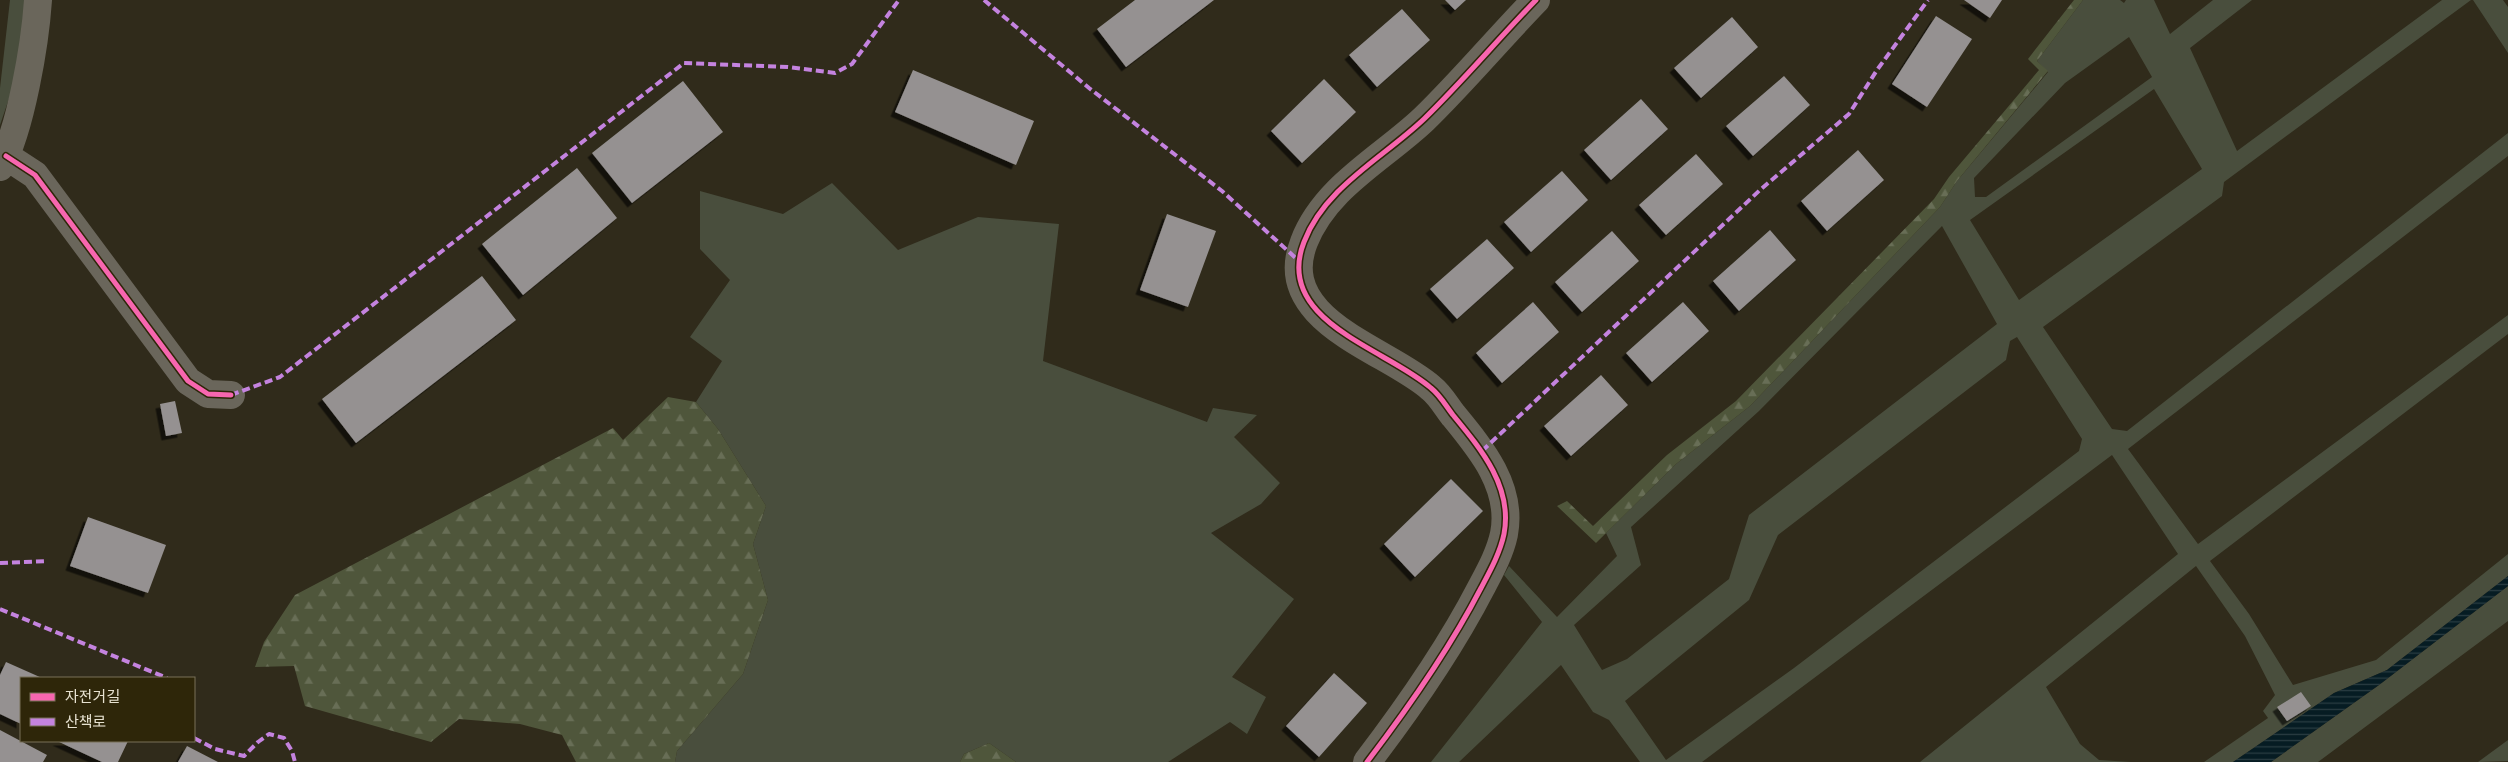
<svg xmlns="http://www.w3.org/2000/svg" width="2508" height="762" viewBox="0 0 2508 762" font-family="Inter,'Noto Sans KR',sans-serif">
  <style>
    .green { fill: #494e3d; fill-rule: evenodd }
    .forest { fill: url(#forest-firs) }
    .water { fill: url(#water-rules) }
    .building { fill: #959191; filter: url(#shadow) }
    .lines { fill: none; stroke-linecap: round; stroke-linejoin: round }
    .minor { stroke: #6a665b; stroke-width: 28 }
    .quiet { stroke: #c483df; stroke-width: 4; stroke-dasharray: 8 4; stroke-linecap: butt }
    .cycleway-casing { stroke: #2e2609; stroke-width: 8 }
    .cycleway { stroke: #f766af; stroke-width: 5 }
  </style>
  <defs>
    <pattern id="forest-firs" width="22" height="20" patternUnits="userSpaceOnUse" patternTransform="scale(1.25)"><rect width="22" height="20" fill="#4f563b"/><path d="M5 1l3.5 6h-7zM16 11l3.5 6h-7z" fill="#686e56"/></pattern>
    <pattern id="water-rules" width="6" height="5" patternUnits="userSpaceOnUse" patternTransform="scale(1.25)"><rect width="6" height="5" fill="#061c23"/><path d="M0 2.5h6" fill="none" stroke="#2a3d42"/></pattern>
    <filter id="shadow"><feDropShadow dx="-4.5" dy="4.5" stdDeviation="0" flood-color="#0009"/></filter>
  </defs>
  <rect width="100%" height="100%" fill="#302b1b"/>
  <path class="green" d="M10,0H27L14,84L0,125V88Z
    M2083,0H2120L2124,3L2126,0H2154L2170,34L2213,0H2252L2190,48L2237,151L2442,0H2471L2224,182L2222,196L2043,327L2112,429L2127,431L2508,133V156L2128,449L2198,544L2508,315V334L2210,561L2249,614L2293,685L2376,660L2508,554V576L2387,670L2334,693L2233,762H2204L2268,718L2263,711L2275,695L2245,636L2196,566L2046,687L2080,744L2099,760L2131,762H1920L2178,554L2112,455L1702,762H1640L1609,720L1593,712L1561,665L1459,762H1431L1542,622L1504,575L1509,566L1557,617L1617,556L1606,533L1676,464L1750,406L1940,207L1957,181L2048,72L2037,61ZM2129,37L2152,77L1986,197H1975L1974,178L2065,83ZM2154,89L2202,169L2019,300L1970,220ZM1942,226L1997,324L1749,515L1729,579L1627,659L1602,670L1574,625L1641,565L1631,527L1759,411ZM2017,337L2082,439L2079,451L1794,668L1666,760L1625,701L1749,600L1778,535L2006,360L2010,341Z
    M2473,0H2503L2508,7V53Z
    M832,183L898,250L978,217L1059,224L1043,361L1207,422L1213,408L1257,415L1234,437L1280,483L1261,504L1211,533L1294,599L1232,677L1266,697L1247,734L1230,722L1168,762H1016L989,743L964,754L960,762H675L677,751L743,674L768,600L753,544L766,506L718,429L696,402L722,361L690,337L730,280L700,249V191L783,214Z
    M2508,586V621L2318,762H2271L2379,685Z
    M2508,740V761L2478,762Z"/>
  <path class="forest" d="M2074,0H2083L2037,61L2048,71L1957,181L1940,207L1750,406L1676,464L1596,543L1557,506L1567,501L1593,526L1667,455L1736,401L1934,199L1949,177L2039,70L2028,59Z
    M668,397L696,402L718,429L766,506L753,544L768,600L743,674L677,751L675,762H576L562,735L520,724L459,719L431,742L305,706L294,666L255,667L264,642L295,595L613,428L623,440Z
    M989,743L1016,762H960L964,754Z"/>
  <path class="water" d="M2508,576V586L2379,685L2271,762H2233L2334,693L2387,670Z"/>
  <path class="building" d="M1135,0H1214L1126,67L1097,29Z
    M1445,0H1466L1455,10Z
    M1964,0H2002L1990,18Z
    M1402,9L1430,40L1377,87L1349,55Z
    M1936,16L1972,39L1927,107L1892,84Z
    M1732,17L1758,47L1701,98L1674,68Z
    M913,70L1034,121L1016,165L895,112Z
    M1784,76L1810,105L1753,156L1726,126Z
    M1324,79L1356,112L1302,163L1271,131Z
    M683,81L723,132L632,203L592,153Z
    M1641,99L1668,129L1611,180L1584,150Z
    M1858,150L1884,180L1827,231L1801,201Z
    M1696,154L1723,184L1666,235L1639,205Z
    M577,168L617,218L523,295L482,244Z
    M1562,171L1588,200L1531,252L1504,222Z
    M1167,214L1216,231L1188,307L1140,290Z
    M1770,230L1796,260L1739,311L1713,281Z
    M1612,231L1639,261L1582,312L1555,282Z
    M1487,239L1514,268L1457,319L1430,289Z
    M482,276L516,320L356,443L322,399Z
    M1533,302L1559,332L1502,383L1476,353Z
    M1683,302L1709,331L1652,382L1626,353Z
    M1601,375L1628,405L1571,456L1544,426Z
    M175,401L182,433L166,436L160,404Z
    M1451,479L1483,511L1415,577L1384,544Z
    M88,517L166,545L148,593L70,566Z
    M6,662L42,678H21V724L0,714V675Z
    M1334,673L1367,703L1319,757L1286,726Z
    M2301,692L2311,706L2287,721L2277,707Z
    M0,730L47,755L43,762H0Z
    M57,741H128L118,762H102Z
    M187,746L218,762H178Z"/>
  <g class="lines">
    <path class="minor" d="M6,156L35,175L188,381L208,394L231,395
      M0,167C21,129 35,44 38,0
      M1367,762C1409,707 1449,650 1481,588C1490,571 1500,553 1504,534C1513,487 1481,449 1453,415C1446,406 1440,395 1431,388C1387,349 1273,321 1304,242C1325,187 1383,158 1424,119C1463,81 1498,39 1536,0"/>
    <path class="quiet" d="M984,0L1089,88L1222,191L1299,261
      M231,395L280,377L684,63L788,67L835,73L852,64L899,0
      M1482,451L1760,190L1849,114L1877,70L1928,0
      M0,563L47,561
      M0,609L167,678
      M194,738L215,749L244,756L258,742L269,734L284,738L292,751L295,762"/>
    <g class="cycleway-casing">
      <path id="cycleway" d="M6,156L35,175L188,381L208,394L231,395
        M1367,762C1409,707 1449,650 1481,588C1490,571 1500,553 1504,534C1513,487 1481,449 1453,415C1446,406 1440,395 1431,388C1387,349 1273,321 1304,242C1325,187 1383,158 1424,119C1463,81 1498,39 1536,0"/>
    </g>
    <use href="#cycleway" class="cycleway"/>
  </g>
  <rect x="20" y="677" width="175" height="65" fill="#2e2609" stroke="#787159"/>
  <rect x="30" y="693" width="25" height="8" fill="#f766af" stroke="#787159"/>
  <text x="65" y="702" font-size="15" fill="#e6e1d0">자전거길</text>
  <rect x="30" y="718" width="25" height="8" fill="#c483df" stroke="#787159"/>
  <text x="65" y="727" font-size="15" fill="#e6e1d0">산책로</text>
</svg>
